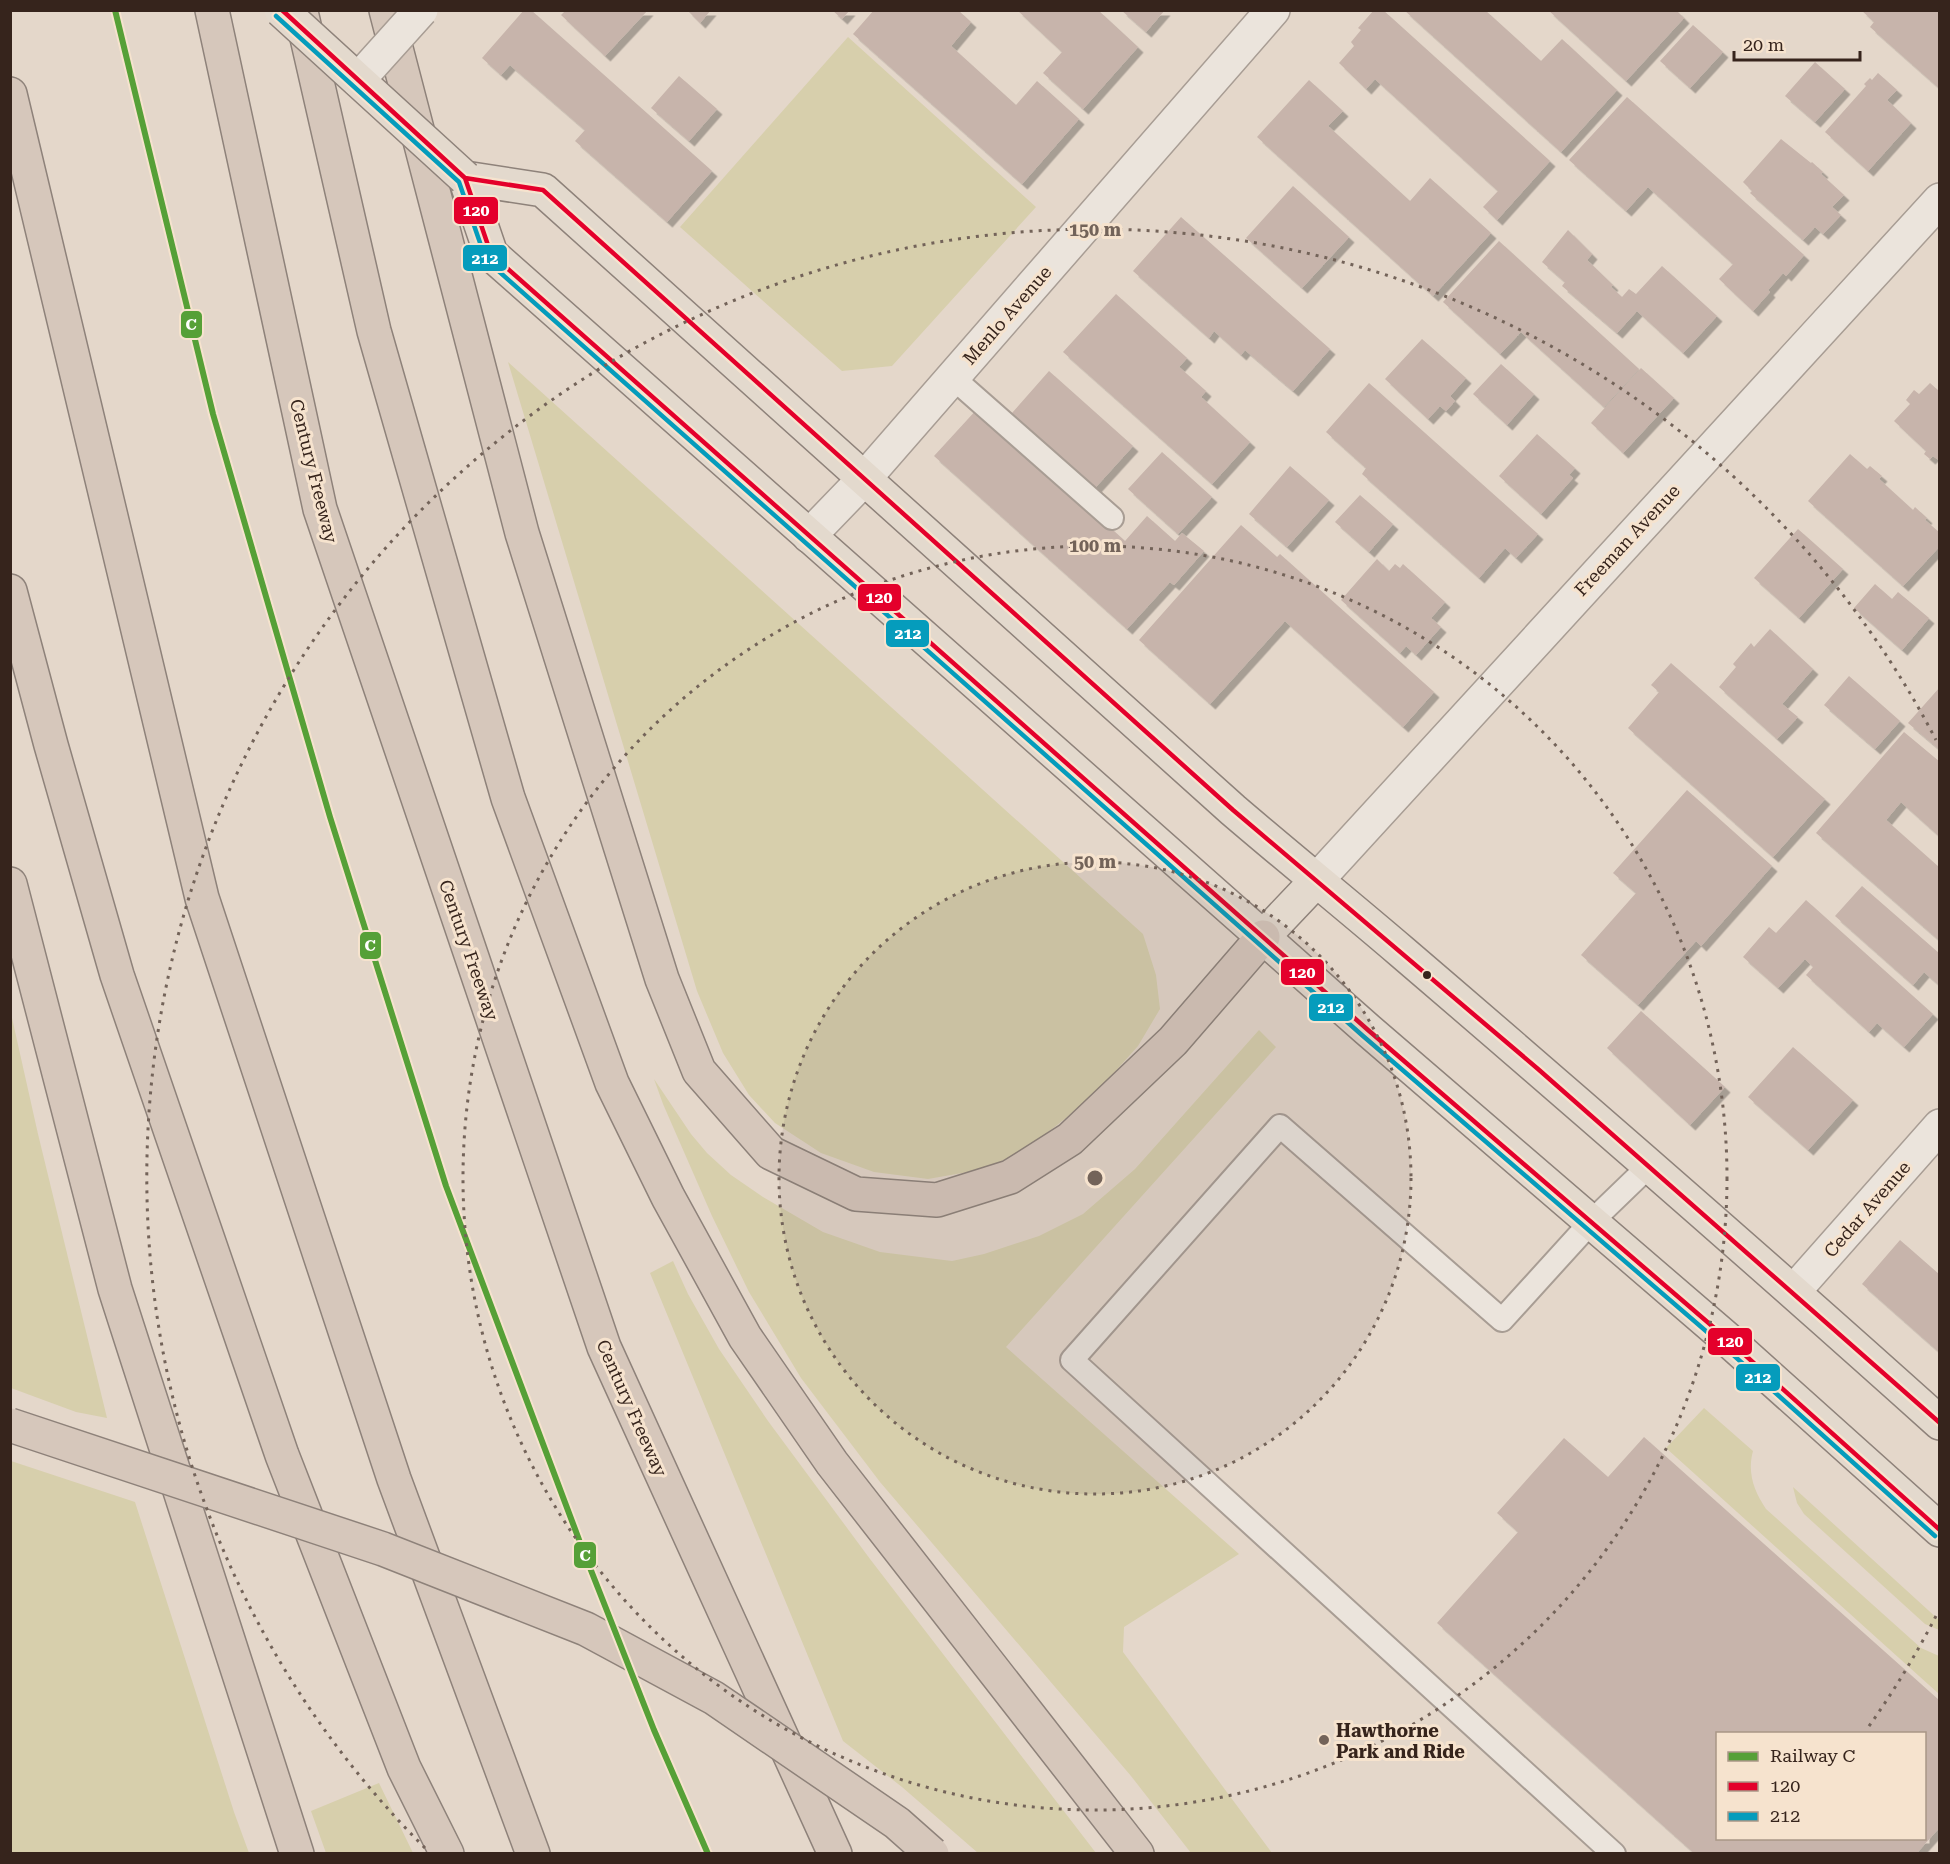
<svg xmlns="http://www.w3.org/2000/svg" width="1950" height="1864" viewBox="0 0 1950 1864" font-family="'Roboto Serif',serif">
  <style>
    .green { fill: #d7cfac }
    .building { fill: #c7b4ab; fill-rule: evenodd; filter: url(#shadow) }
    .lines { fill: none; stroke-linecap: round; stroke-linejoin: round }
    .service-casing { stroke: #a89d94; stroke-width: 26 }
    .minor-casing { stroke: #a89d94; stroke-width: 36 }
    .primary-casing { stroke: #8e827a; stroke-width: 36 }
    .motorway-casing { stroke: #8e827a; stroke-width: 36 }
    .service { stroke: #ebe4dc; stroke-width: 22 }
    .minor { stroke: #ebe4dc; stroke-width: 33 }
    .primary { stroke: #e3d9cd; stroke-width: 33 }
    .motorway { stroke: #d6c7bb; stroke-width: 33 }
    .minor-bridge-casing { stroke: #a89d94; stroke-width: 36; stroke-linecap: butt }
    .primary-bridge-casing { stroke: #8e827a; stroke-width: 36; stroke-linecap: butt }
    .motorway-bridge-casing { stroke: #8e827a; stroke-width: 36; stroke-linecap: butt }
    .minor-bridge { stroke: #ebe4dc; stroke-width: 33 }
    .primary-bridge { stroke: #e3d9cd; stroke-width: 33 }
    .motorway-bridge { stroke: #d6c7bb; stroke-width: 33 }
    .bus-1-casing { stroke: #f6e3ce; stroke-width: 9 }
    .bus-2-casing { stroke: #f6e3ce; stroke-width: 9 }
    .bus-1 { stroke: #e4002b; stroke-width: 4.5 }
    .bus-2 { stroke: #059cbc; stroke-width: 4.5 }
    .rail-1-casing { stroke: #f6e3ce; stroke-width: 10 }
    .rail-1 { stroke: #56a037; stroke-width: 6 }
    .ring { fill: none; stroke: #736359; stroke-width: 3; stroke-dasharray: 3 6 }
    .bus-dot { fill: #36241c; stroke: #f6e3ce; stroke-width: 2 }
    .poi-dot { fill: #736359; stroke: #f6e3ce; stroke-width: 2 }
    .labels { text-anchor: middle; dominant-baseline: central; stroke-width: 6; stroke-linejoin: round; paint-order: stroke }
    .street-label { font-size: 18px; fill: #36241c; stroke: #f6e3ce }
    .poi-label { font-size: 18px; font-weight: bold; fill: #36241c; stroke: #f6e3ce; text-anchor: start }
    .centre { fill: #736359; stroke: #f6e3ce; stroke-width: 3 }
    .ring-label { font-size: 18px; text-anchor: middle; font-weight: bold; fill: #736359; stroke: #f6e3ce; stroke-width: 6; stroke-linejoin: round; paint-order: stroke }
    .line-badge { stroke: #f6e3ce; stroke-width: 2 }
    .badge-label { font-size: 16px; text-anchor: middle; font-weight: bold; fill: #fff }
  </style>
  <defs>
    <filter id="shadow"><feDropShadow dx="5.5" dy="5.5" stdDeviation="0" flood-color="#0004"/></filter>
  </defs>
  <rect width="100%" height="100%" fill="#e4d7ca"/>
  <path class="green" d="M848,37L1036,207L892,366L842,371L680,227Z
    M508,362L1143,934L1156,975L1160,1009L1138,1046L1104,1084L1066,1118L1025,1150L985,1169L928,1179L874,1172L821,1153L775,1123L749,1095L723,1053L697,991Z
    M10,1009L38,1134L107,1418L76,1412L11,1388Z
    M1259,1030L1276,1047L1006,1347L1239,1554L1124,1627L1123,1652L1272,1853H1191L1131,1776L880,1482L801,1378L749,1292L712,1216L663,1104L654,1079L691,1134L707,1153L731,1175L763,1197L823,1232L880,1252L952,1261L984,1254L1039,1236L1083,1214L1135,1169Z
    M673,1261L688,1294L719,1349L768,1421L870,1559L1096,1853H978L902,1787L843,1741L650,1273Z
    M1704,1408L1753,1451C1747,1473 1754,1491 1766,1509L1921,1648L1939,1656V1694L1666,1448Z
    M11,1461L135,1502L234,1812L249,1853H11Z
    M1793,1487L1939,1620V1630L1925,1624L1804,1514L1797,1503Z
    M379,1783L413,1853H326L311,1811Z"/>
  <path class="building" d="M524,10H531L712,171L667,222L575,141L585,130L510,65L501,75L482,58Z
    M566,10H648L605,56L561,15Z
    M687,10H711L700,23Z
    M832,10H850L842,19Z
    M874,10H958L971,22L951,46L1016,105L1037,81L1079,119L1022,184L853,34Z
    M1017,10H1098L1138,47L1083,109L1043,73L1062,52Z
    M1121,10H1165L1146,32Z
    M1374,10H1383L1550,161L1497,220L1483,207L1498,191L1375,79L1366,89L1339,63L1354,46L1351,42L1361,30L1358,28Z
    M1404,10H1485L1541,61L1562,39L1617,90L1561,152Z
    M1548,10H1676L1684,18L1626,81Z
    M1861,10H1940V89L1870,27L1874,22Z
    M1693,25L1723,52L1690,88L1660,61Z
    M1815,62L1845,89L1815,122L1785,96Z
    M1878,73L1897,90L1887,100L1911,123L1868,171L1825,132L1866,86L1864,84L1870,78L1872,80Z
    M679,76L717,109L689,141L651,108Z
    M1309,80L1343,111L1328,126L1410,201L1430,178L1491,233L1433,296L1257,137Z
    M1627,97L1804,255L1786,276L1783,273L1768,290L1770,292L1753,311L1719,279L1733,264L1648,187L1626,211L1569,160Z
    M1781,139L1811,163L1812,162L1823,172L1821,174L1844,195L1832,207L1841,215L1823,234L1815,227L1803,240L1750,193L1752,191L1743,182Z
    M1293,186L1349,237L1302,288L1246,238Z
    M1181,217L1330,349L1293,391L1245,350L1241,355L1214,331L1209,338L1133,271Z
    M1568,230L1592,254L1587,260L1613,285L1611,287L1622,297L1629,289L1636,294L1662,266L1717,316L1683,353L1637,311L1617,333L1562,286L1565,282L1542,262Z
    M1499,241L1639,369L1604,407L1521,332L1500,354L1443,302Z
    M1116,294L1187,358L1179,367L1206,391L1201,397L1250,442L1212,484L1063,352Z
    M1422,339L1466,378L1450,396L1455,401L1446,411L1440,406L1428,419L1385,379Z
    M1501,364L1534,394L1507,425L1473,394Z
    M1641,368L1674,398L1623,453L1591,423Z
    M1049,371L1133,446L1095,488L1012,413Z
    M1369,383L1538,534L1516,558L1505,548L1479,578L1362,474L1366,468L1326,432Z
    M1930,383L1940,392V461L1933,456L1930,459L1924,454L1926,451L1894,421L1910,404L1906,400L1914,390L1919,394Z
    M978,408L1125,541L1147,516L1175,541L1182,533L1204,551L1174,585L1170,582L1127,629L934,456Z
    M1537,434L1575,468L1569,475L1573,478L1541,514L1499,476Z
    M1162,452L1212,497L1178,534L1128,489Z
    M1850,454L1867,469L1870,466L1882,476L1879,479L1913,510L1915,507L1927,518L1925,520L1940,533V546L1903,586L1808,501Z
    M1290,466L1329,500L1287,547L1249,514Z
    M1360,495L1393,524L1369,552L1335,522Z
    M1241,525L1277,557L1280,554L1434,692L1403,727L1285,621L1210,704L1139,640Z
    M1798,529L1843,569L1799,618L1754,578Z
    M1377,559L1389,571L1395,564L1400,568L1403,564L1445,602L1431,618L1441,627L1416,655L1406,646L1400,653L1341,600Z
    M1875,584L1892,599L1898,592L1929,618L1902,650L1854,608Z
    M1770,629L1813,669L1782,704L1798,717L1777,739L1719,687L1736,667L1733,664L1751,643L1754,647Z
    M1671,663L1825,799L1773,857L1628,728L1659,692L1651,685Z
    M1849,676L1900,721L1875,749L1824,705Z
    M1940,687V750L1908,723Z
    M1904,732L1940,762V837L1901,802L1886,820L1940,868V941L1816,833Z
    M1687,790L1772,866L1701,946L1696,941L1638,1005L1581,955L1636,893L1613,873Z
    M1862,886L1940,954V986L1924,972L1913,985L1835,916Z
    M1806,900L1933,1014L1904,1047L1877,1023L1869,1032L1806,975L1813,967L1805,959L1778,988L1743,957L1769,927L1776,933Z
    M1641,1011L1725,1087L1690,1125L1607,1048Z
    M1793,1047L1853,1100L1808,1150L1748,1097Z
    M1900,1240L1940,1275V1353L1862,1284Z
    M1644,1437L1940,1701V1827L1916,1854H1695L1437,1623L1518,1532L1497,1513L1564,1438L1608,1477ZM1718,1734H1924V1838H1718Z"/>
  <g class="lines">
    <g class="service-casing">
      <path id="service" d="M952,377L1112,518
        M1614,1854L1072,1360L1280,1126L1502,1320L1592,1221L1649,1166"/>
    </g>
    <g class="minor-casing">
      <path id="minor" d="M809,536L864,479L1273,10
        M1316,881L1940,200
        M1794,1291L1940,1126"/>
    </g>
    <g class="primary-casing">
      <path id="primary" d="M1263,937L1316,881
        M1940,1423C1763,1264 1583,1107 1402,952C1346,904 1289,858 1233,810L543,190L465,178L491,254L1368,1030L1726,1338L1940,1530"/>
    </g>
    <g class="motorway-casing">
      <path id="motorway" d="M212,10L320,509L604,1347L835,1854
        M386,10L522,533L662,979L699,1071L771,1153L856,1194L937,1200L1010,1177L1070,1139L1173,1041L1263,937
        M302,16L374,331L508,798L612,1083L668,1197L745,1337L832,1463L1137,1854
        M10,94L202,898L394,1479L533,1854
        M10,591L51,745L117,975L282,1455L404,1768L447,1854
        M10,884L115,1289L297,1854"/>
    </g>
    <use href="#service" class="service"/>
    <use href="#minor" class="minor"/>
    <use href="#primary" class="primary"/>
    <use href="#motorway" class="motorway"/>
    <g class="minor-bridge-casing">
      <path id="minor-bridge" d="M358,80L421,10"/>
    </g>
    <g class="primary-bridge-casing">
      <path id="primary-bridge" d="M281,10L465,178"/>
    </g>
    <g class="motorway-bridge-casing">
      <path id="motorway-bridge" d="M10,1425L383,1549L586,1629L714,1698L897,1823L932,1854"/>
    </g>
    <use href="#minor-bridge" class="minor-bridge"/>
    <use href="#primary-bridge" class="primary-bridge"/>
    <use href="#motorway-bridge" class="motorway-bridge"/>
    <g class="bus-1-casing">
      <path id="bus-1" d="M282,10L465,178L491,254L1368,1030L1726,1338L1940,1530
        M465,178L543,190L1233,810L1538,1069L1940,1423"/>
    </g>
    <g class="bus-2-casing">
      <path id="bus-2" d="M276,16L459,182L486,260L1363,1036L1721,1344L1935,1536"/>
    </g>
    <use href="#bus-1" class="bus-1"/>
    <use href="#bus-2" class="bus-2"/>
    <g class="rail-1-casing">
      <path id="rail-1" d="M115,10L213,414L330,817L446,1186L581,1545L654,1730L708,1854"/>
    </g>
    <use href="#rail-1" class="rail-1"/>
  </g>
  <circle cx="1095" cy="1178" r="316" fill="#736359" fill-opacity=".12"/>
  <g class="ring">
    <circle cx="1095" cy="1178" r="316"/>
    <circle cx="1095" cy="1178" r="632"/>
    <path d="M1936 1616A948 948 0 0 1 1867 1729M425 1848A948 948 0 1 1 1936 740"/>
  </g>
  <circle class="bus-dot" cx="1427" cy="975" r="5"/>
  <circle class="poi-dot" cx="1324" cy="1740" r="6"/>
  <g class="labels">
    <g class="street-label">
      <text transform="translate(1007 315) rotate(-49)">Menlo Avenue</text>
      <text transform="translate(314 471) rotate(76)">Century Freeway</text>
      <text transform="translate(1627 540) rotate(-47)">Freeman Avenue</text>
      <text transform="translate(469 950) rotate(71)">Century Freeway</text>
      <text transform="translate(1867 1209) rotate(-49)">Cedar Avenue</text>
      <text transform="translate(632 1408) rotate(66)">Century Freeway</text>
    </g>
    <g class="poi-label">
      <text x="1336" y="1730">Hawthorne<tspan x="1336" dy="21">Park and Ride</tspan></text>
    </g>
  </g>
  <circle cx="1095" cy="1178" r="9" class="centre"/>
  <g class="ring-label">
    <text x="1095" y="236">150 m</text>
    <text x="1095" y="552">100 m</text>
    <text x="1095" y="868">50 m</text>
  </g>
  <g class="line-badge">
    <rect x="453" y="196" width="46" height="29" rx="6" fill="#e4002b"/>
    <rect x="462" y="244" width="46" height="28" rx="6" fill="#059cbc"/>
    <rect x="180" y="310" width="23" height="29" rx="6" fill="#56a037"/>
    <rect x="857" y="583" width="45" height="29" rx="6" fill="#e4002b"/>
    <rect x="885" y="619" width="45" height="29" rx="6" fill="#059cbc"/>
    <rect x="359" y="931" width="23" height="29" rx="6" fill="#56a037"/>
    <rect x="1280" y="958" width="45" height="28" rx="6" fill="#e4002b"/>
    <rect x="1308" y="993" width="46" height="29" rx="6" fill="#059cbc"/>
    <rect x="1707" y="1327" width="46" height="29" rx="6" fill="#e4002b"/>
    <rect x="1735" y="1363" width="46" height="29" rx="6" fill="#059cbc"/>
    <rect x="573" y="1541" width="24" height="28" rx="6" fill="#56a037"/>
  </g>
  <g class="badge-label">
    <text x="476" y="216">120</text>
    <text x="485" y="264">212</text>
    <text x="191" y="330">C</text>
    <text x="879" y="603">120</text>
    <text x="908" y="639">212</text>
    <text x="370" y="951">C</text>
    <text x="1302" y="978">120</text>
    <text x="1331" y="1013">212</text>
    <text x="1730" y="1347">120</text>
    <text x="1758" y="1383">212</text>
    <text x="585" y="1561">C</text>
  </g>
  <rect width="1950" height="1864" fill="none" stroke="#36241c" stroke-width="24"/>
  <rect x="1716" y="1732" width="210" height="108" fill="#f6e3ce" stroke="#a99787" stroke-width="1.5"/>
  <rect x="1728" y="1752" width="30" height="9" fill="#56a037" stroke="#a99787" stroke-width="1.5"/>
  <text x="1770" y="1762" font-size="18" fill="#36241c">Railway C</text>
  <rect x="1728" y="1782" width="30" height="9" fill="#e4002b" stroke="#a99787" stroke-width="1.5"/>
  <text x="1770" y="1792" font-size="18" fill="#36241c">120</text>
  <rect x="1728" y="1812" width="30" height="9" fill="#059cbc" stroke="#a99787" stroke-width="1.5"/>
  <text x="1770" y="1822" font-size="18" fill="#36241c">212</text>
  <path d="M1734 51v9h126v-9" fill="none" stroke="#36241c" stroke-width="3"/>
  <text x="1743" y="51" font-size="18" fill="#36241c" stroke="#f6e3ce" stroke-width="4.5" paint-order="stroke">20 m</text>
</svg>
